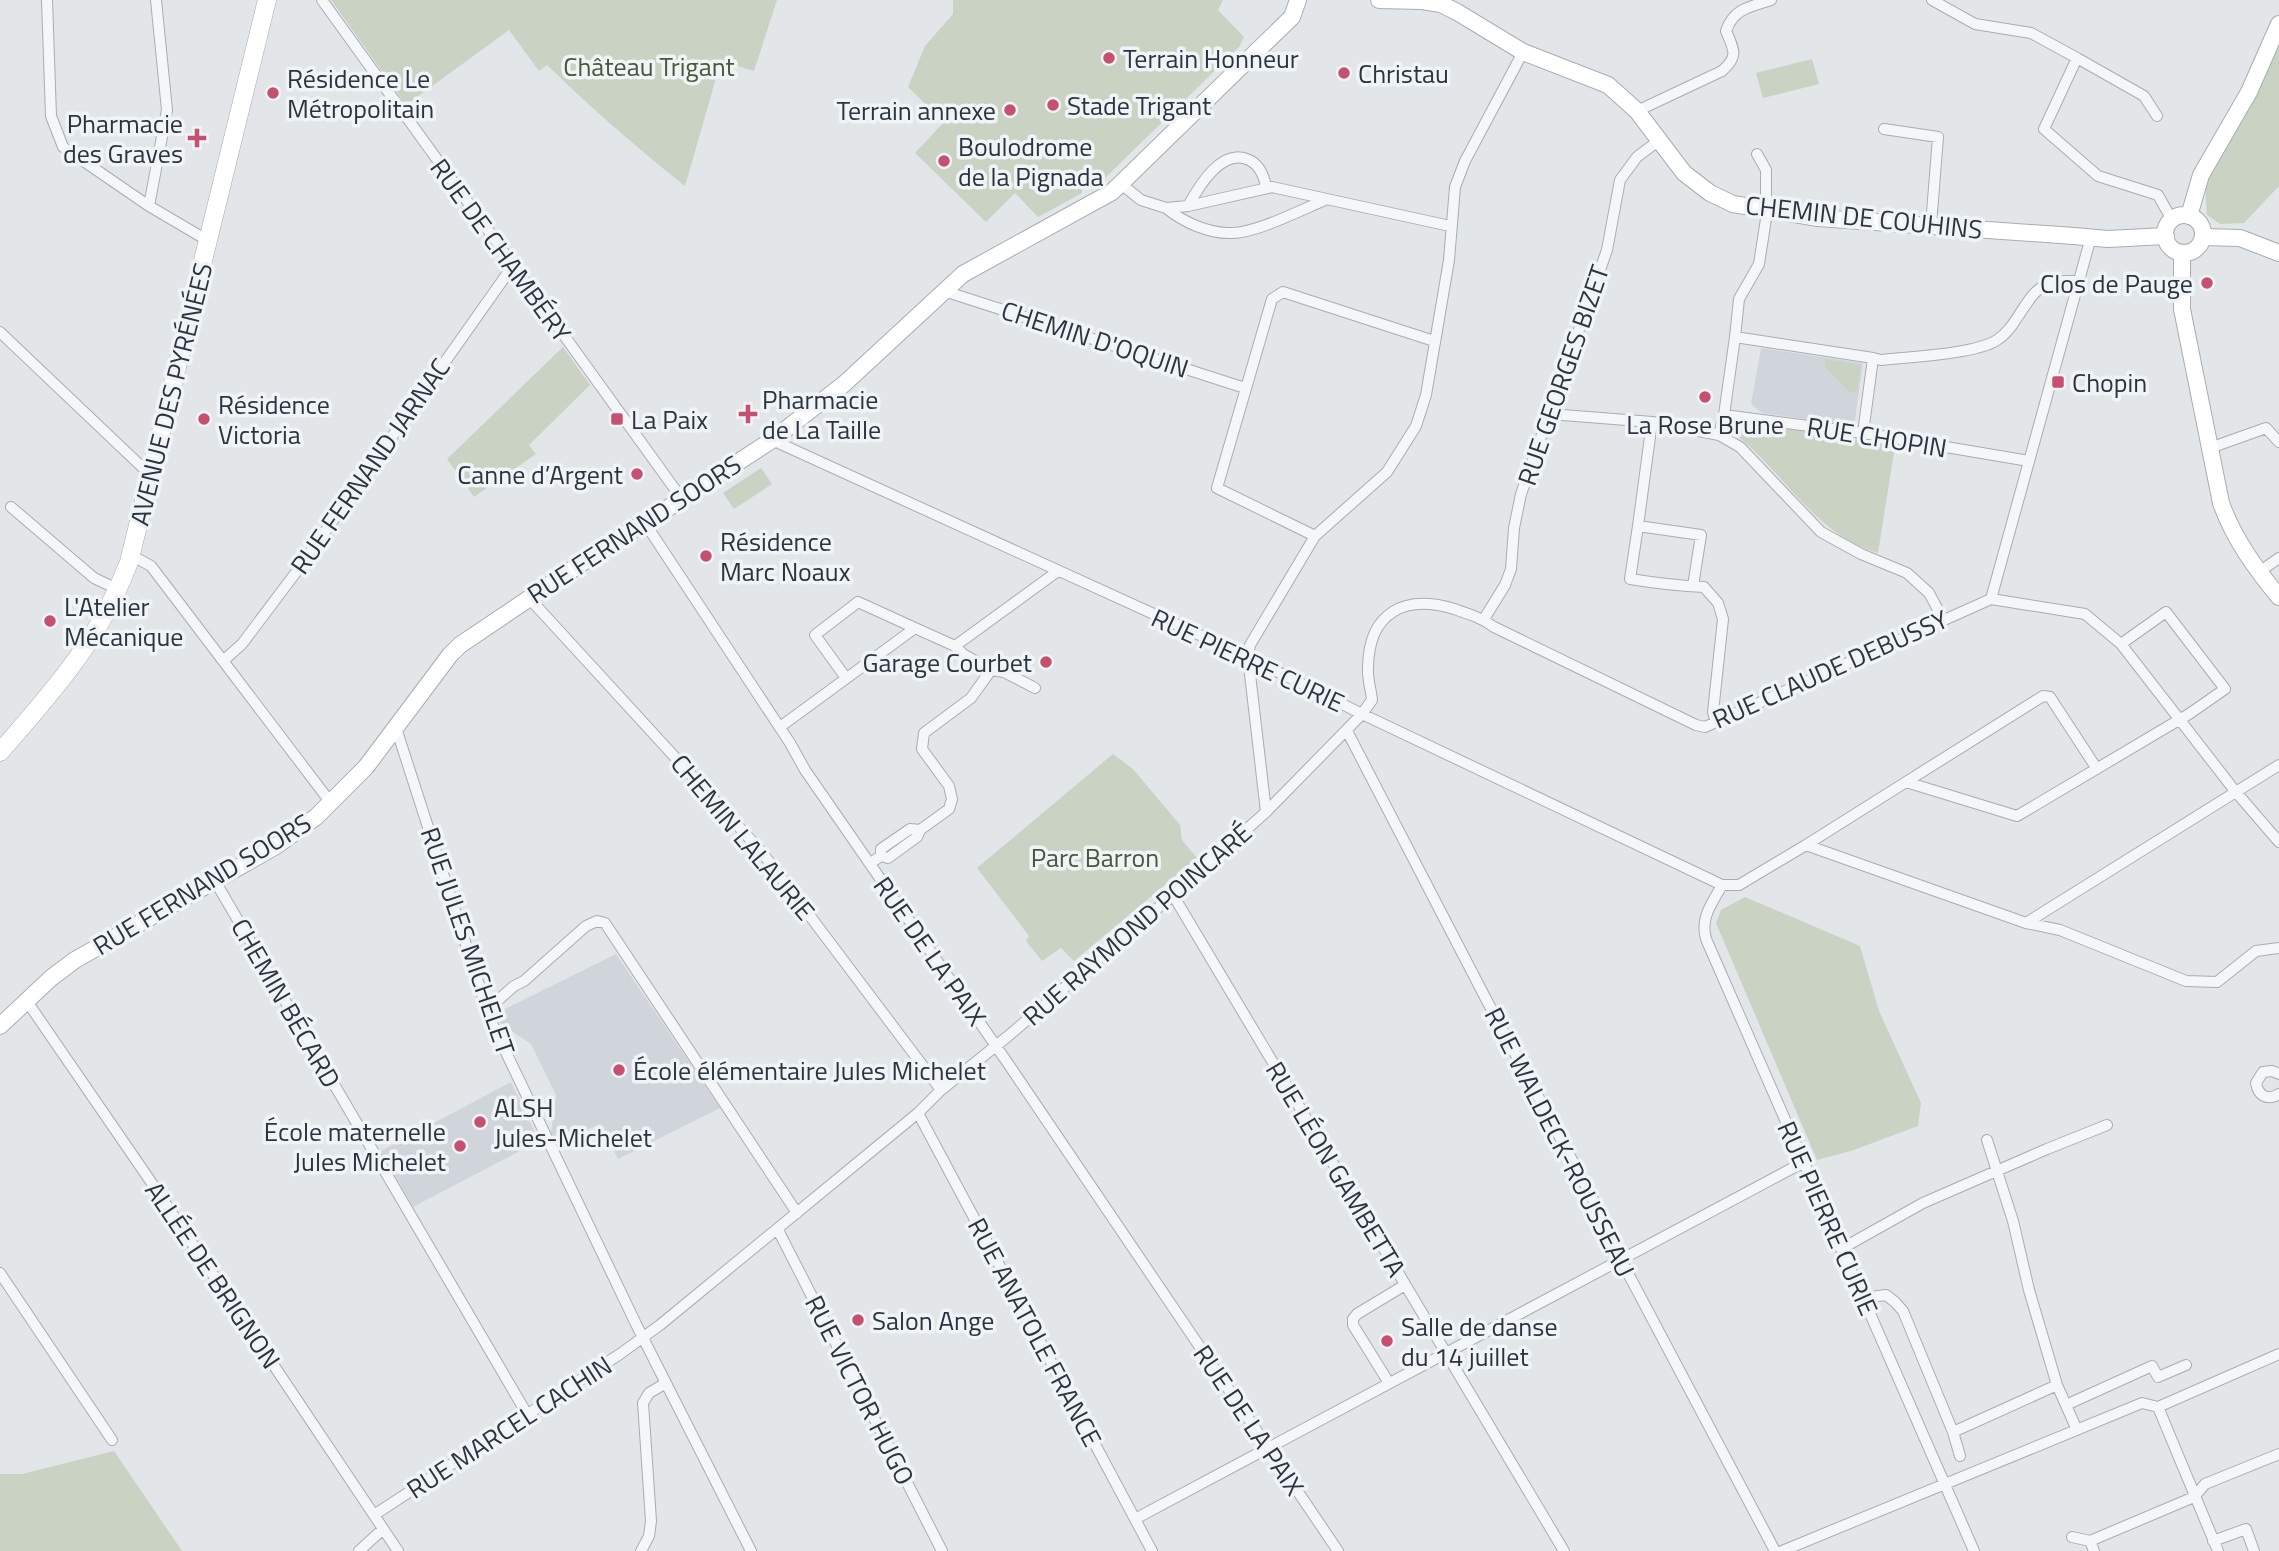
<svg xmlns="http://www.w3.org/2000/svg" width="2279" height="1551" viewBox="0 0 2279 1551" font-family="'Titillium Web',sans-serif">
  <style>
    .built { fill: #d0d5db }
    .green { fill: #c9d2c3 }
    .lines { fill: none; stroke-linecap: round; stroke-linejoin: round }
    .street-casing { stroke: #a7adb3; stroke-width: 12 }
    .secondary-casing { stroke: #a7adb3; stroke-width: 18 }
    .primary-casing { stroke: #a2abb4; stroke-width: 19 }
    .street { stroke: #f4f6f8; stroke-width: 10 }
    .secondary { stroke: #fff; stroke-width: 16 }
    .primary { stroke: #fff; stroke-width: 18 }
    .poi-dot { fill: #c45171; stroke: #f1f4f7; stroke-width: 2.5 }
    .labels { text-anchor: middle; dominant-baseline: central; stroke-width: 7; stroke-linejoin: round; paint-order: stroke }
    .poi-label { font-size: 26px; fill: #2b3540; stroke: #f1f4f7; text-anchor: start }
    .park-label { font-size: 26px; fill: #445a39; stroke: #f1f4f7 }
    .street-label { font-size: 26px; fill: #2b3540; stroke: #f1f4f7 }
  </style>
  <rect width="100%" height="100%" fill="#e2e6e9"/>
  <path class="built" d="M1761,348L1863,363L1854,426L1762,413L1751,404Z
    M616,954L720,1108L618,1159L600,1124L582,1132L578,1126L553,1140L551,1132L556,1095L531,1044L500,1023L501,1011Z
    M511,1082L539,1141L413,1207L381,1151Z"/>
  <path class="green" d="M331,0H777L754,71L721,61L685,186C637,148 591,108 547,65L539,71L509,30L406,105Z
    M953,0H1223L1218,10L1244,37L1239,47L1102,181H1095L1082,188V193L1038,217L1015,193L986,222L915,153L944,122L908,87L925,46L953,14Z
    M2279,40V186L2244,223L2220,224L2207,215L2205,187Z
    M1812,59L1819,84L1763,98L1756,73Z
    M563,347L590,385L529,445L536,454L474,497L447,459Z
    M1825,359L1861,365L1857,393L1849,392L1825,367Z
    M1730,418L1895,446L1878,553C1813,535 1782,467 1729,430Z
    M761,468L772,484L734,509L723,493Z
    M1113,754L1133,769L1180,825L1182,840L1197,858L1074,961L1061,948L1042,961L1026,941L1029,936L977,868Z
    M1745,897L1860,946L1879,1011L1921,1103L1918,1126L1851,1151L1817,1160L1716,923L1721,910Z
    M114,1451L182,1551H0V1474H22Z"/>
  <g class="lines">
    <g class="street-casing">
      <path id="street" d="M47,0L51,116L63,147L149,206L200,236L209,238
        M322,0L682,499
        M1932,0L1975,24L2031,33L2077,58L2044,129L2098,176L2158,195L2172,220
        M2077,58L2144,96L2157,116
        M1637,111L1722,71C1739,56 1734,50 1726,31C1734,8 1750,7 1771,0
        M1884,129L1938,137L1931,225
        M1121,184L1141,200L1166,208L1188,206L1272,187L1450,226
        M149,206L167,110L156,0
        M1188,206C1199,186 1222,147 1249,160C1260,165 1264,176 1266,187
        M1166,208C1183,222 1209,234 1232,233C1256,233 1301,210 1325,200
        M944,291L1245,388
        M0,332L142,467L152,471
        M1735,337L1739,299L1759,264L1766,219V170L1757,154
        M1873,358L1881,360C1909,357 1976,354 1997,340C2018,327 2025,294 2047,284C2056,280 2069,281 2079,281
        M1550,414L1652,422L1719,435L1740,447L1821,532L1861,554L1907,573L1929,593L1943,619
        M1724,415L1863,433L2029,461
        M1719,435L1724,415L1735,337L1873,358L1863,433
        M772,440L1248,657L1362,714L1722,885H1739L1806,845L2026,923L2279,765
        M2210,448L2266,428L2279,442
        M11,507L94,578L117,589
        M645,523L790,743L805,770L1007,1062L1338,1551
        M1638,526L1652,422
        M1315,536L1217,488L1272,299L1283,292L1434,341
        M131,555L151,566L331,803
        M2259,572L2279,558
        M1693,586L1701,535L1638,526L1630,579C1655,583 1679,586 1704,587L1718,603L1723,619L1713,712L1716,722
        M529,598L761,851L941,1090
        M1991,599L2085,614L2121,644L2235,791L2279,842
        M1484,619L1505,585L1511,569L1514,528L1521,494L1607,250L1620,180L1637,157L1658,141
        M955,646L963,654L991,670
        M223,661L242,644L300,567L507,274L514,268
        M846,678L815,635L858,602L915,628
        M780,727L915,628L955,646L1058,571
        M396,728L490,1019L636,1324L751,1551
        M1347,731L1486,999L1620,1250L1621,1260L1775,1551
        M1906,782L2043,696L2050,697L2097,769
        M1266,812L1248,657L1250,645L1315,536L1387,472L1416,426L1426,395L1449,260L1455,187L1465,161L1523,52
        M1806,845L1906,782L2017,816L2189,714L2225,689L2166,612L2121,644
        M881,856L888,858L917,837L920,830L949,809L952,799L949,786L922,749L924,733L971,698L991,670L1004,672L1035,688
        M875,860L881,856V849L910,829L920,830
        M215,881L527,1414
        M1722,885C1712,904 1700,917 1706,939L1974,1551
        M1173,895L1564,1551
        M2026,923L2060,930L2186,981L2217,982L2256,951L2279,948
        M26,1000L149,1179L398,1551
        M487,1010L514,986L524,981L586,926L597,921L605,923L797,1213
        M2279,1074L2272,1071L2263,1072L2256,1083C2258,1096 2268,1101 2279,1094
        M918,1113L1152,1551
        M1987,1140L2013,1221L2029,1290L2057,1385L2077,1430
        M778,1230L942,1551
        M1841,1249L1923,1203L2047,1149L2107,1125
        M0,1273L112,1440
        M1863,1298L1886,1295L1895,1302L1903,1311L1953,1432L1960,1456
        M1389,1383L1353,1325V1319L1357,1314L1405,1285
        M2066,1405L2152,1366L2158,1377L2186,1365
        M2158,1407L2218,1551
        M2158,1407L2279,1354
        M1953,1432L2057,1385
        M374,1515L620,1354L660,1325L918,1113L941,1090L1007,1037L1173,895L1266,812L1362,714L1372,700C1371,689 1367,678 1368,667C1369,612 1405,594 1454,609C1469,614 1482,618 1494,627L1696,725L1705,727L1991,599L2091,237
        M1135,1519L1804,1162
        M2072,1537L2090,1541
        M2213,1541L2246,1529L2254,1551
        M359,1551L383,1529
        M641,1551L649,1536L651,1521L643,1403L649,1393L666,1383
        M1782,1551L2142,1403L2158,1407
        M2094,1551L2090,1541L2194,1497L2205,1484L2279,1454"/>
    </g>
    <g class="secondary-casing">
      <path id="secondary" d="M1379,0L1422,1L1441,4L1457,12L1523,52L1608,85L1637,111L1684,173L1710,193L1733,204L1818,218L2074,236L2108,239L2166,236
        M2165 234a19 19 0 1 1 38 0a19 19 0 1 1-38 0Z
        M2189,216L2201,175L2249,92L2279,24
        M2203,237L2240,238L2279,253
        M2182,253V309L2221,503C2234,539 2255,568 2279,597
        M0,1026L51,978L75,960L276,846L316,817L366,767L450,655L460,645L625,534L645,523L772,440L844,384L963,274L1112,192L1292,17L1298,0"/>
    </g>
    <g class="primary-casing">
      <path id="primary" d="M0,752C54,690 99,641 129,562L267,0"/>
    </g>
    <use href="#street" class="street"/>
    <use href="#secondary" class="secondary"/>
    <use href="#primary" class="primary"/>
  </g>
  <g class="poi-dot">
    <circle cx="1109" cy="58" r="7"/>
    <circle cx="1344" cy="73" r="7"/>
    <circle cx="273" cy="93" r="7"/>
    <circle cx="1053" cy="105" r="7"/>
    <circle cx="1010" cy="110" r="7"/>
    <path d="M193.5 127.5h7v7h7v7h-7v7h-7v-7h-7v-7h7z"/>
    <circle cx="944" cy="161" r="7"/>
    <circle cx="2207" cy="283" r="7"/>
    <rect x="2051" y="375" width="14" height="14" rx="3.5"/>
    <circle cx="1705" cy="397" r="7"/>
    <path d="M744.5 403.5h7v7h7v7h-7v7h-7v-7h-7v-7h7z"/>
    <circle cx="204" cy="419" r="7"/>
    <rect x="610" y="412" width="14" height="14" rx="3.5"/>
    <circle cx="637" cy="474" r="7"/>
    <circle cx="706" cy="556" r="7"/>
    <circle cx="50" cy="621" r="7"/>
    <circle cx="1046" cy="662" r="7"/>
    <circle cx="619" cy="1070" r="7"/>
    <circle cx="480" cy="1122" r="7"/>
    <circle cx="460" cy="1146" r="7"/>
    <circle cx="858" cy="1320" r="7"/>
    <circle cx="1387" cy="1341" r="7"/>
  </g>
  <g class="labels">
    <g class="poi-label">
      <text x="1123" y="58">Terrain Honneur</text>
      <text x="1358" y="73">Christau</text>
      <text x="287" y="78">Résidence Le<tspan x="287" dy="30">Métropolitain</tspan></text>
      <text x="1067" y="105">Stade Trigant</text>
      <text x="996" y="110" text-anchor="end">Terrain annexe</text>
      <text x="183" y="123" text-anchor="end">Pharmacie<tspan x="183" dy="30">des Graves</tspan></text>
      <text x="958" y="146">Boulodrome<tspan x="958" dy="30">de la Pignada</tspan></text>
      <text x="2193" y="283" text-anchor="end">Clos de Pauge</text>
      <text x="2072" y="382">Chopin</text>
      <text x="762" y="399">Pharmacie<tspan x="762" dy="30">de La Taille</tspan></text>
      <text x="218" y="404">Résidence<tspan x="218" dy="30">Victoria</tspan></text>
      <text x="631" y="419">La Paix</text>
      <text x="1705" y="424" text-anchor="middle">La Rose Brune</text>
      <text x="623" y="474" text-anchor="end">Canne d’Argent</text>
      <text x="720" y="541">Résidence<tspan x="720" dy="30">Marc Noaux</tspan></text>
      <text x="64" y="606">L'Atelier<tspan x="64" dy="30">Mécanique</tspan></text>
      <text x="1032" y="662" text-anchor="end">Garage Courbet</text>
      <text x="633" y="1070">École élémentaire Jules Michelet</text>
      <text x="494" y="1107">ALSH<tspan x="494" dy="30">Jules-Michelet</tspan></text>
      <text x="446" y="1131" text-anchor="end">École maternelle<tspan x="446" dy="30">Jules Michelet</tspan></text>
      <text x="872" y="1320">Salon Ange</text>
      <text x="1401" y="1326">Salle de danse<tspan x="1401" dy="30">du 14 juillet</tspan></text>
    </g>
    <g class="park-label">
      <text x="649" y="66">Château Trigant</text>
      <text x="1095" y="857">Parc Barron</text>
    </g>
    <g class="street-label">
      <text transform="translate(1864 217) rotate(6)">CHEMIN DE COUHINS</text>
      <text transform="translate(501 250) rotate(54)">RUE DE CHAMBÉRY</text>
      <text transform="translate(1095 339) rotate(18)">CHEMIN D'OQUIN</text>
      <text transform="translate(1563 375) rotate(-71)">RUE GEORGES BIZET</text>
      <text transform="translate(171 394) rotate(-76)">AVENUE DES PYRÉNÉES</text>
      <text transform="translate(1877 437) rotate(9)">RUE CHOPIN</text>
      <text transform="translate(370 466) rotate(-55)">RUE FERNAND JARNAC</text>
      <text transform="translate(634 529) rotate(-33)">RUE FERNAND SOORS</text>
      <text transform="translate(1248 660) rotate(25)">RUE PIERRE CURIE</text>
      <text transform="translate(1830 669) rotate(-24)">RUE CLAUDE DEBUSSY</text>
      <text transform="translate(743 837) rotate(50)">CHEMIN LALAURIE</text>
      <text transform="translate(202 884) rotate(-31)">RUE FERNAND SOORS</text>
      <text transform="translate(1137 924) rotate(-41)">RUE RAYMOND POINCARÉ</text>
      <text transform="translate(468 941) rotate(71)">RUE JULES MICHELET</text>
      <text transform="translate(930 951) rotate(55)">RUE DE LA PAIX</text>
      <text transform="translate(286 1003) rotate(60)">CHEMIN BÉCARD</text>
      <text transform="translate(1560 1142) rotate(63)">RUE WALDECK-ROUSSEAU</text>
      <text transform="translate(1336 1169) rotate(59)">RUE LÉON GAMBETTA</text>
      <text transform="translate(1828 1218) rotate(66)">RUE PIERRE CURIE</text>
      <text transform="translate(213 1275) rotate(56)">ALLÉE DE BRIGNON</text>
      <text transform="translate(1035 1332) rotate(62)">RUE ANATOLE FRANCE</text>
      <text transform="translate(860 1390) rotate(63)">RUE VICTOR HUGO</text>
      <text transform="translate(1249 1420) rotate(56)">RUE DE LA PAIX</text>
      <text transform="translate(509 1427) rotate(-33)">RUE MARCEL CACHIN</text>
    </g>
  </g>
</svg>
